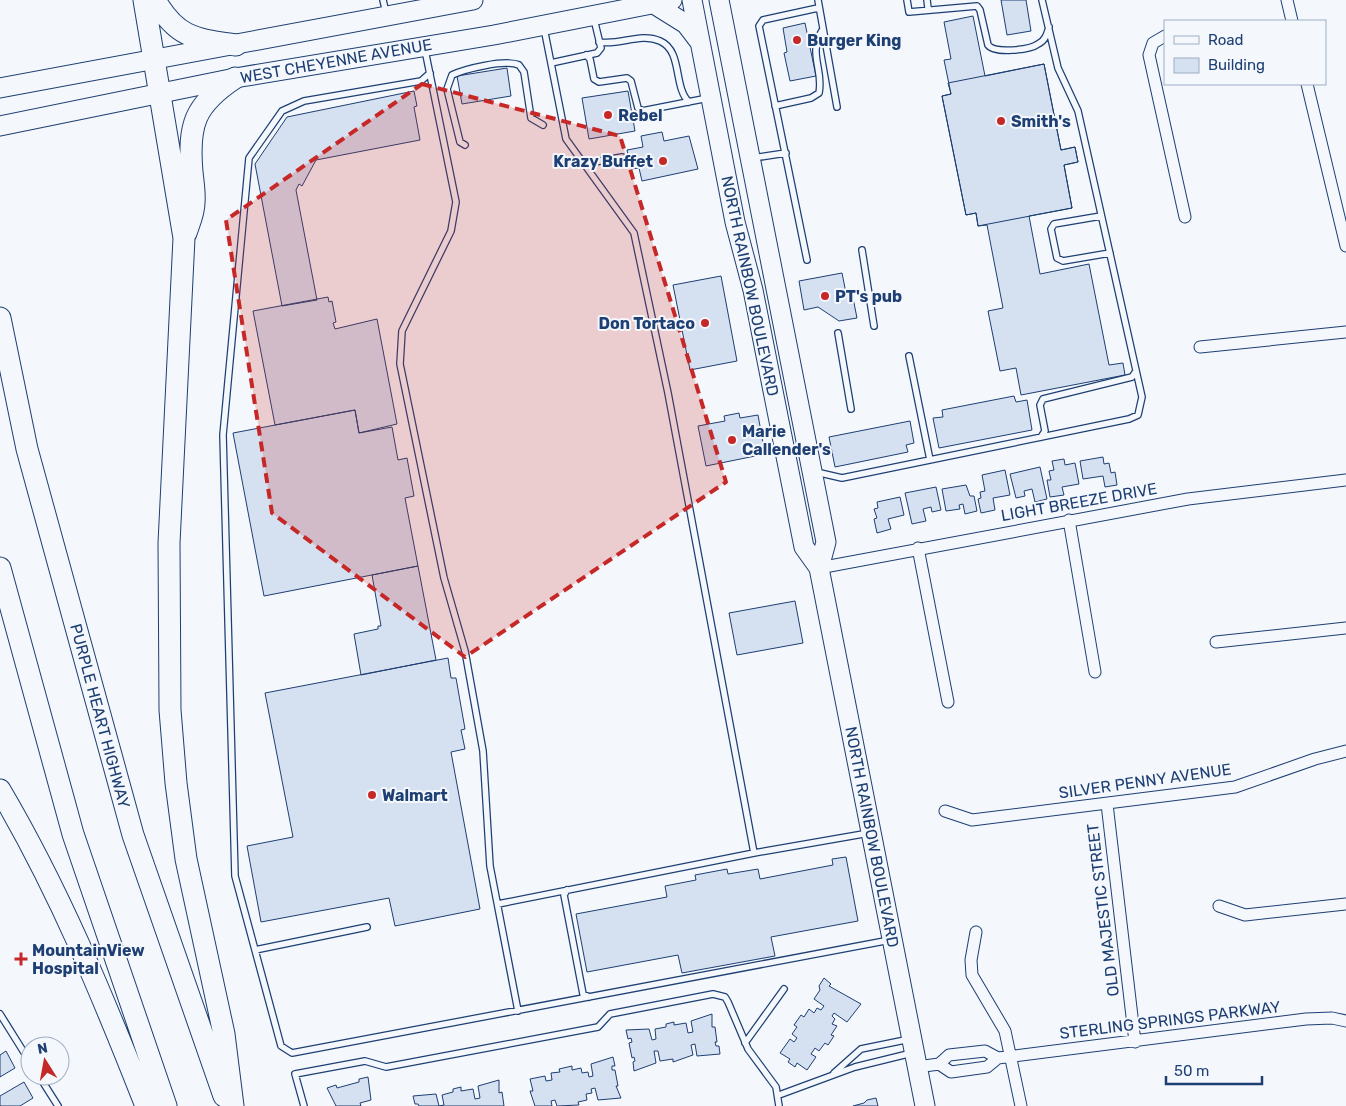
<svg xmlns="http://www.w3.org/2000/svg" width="1346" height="1106" viewBox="0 0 1346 1106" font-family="Rubik,sans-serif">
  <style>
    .building { fill: #d5e0f0; stroke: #1d3f73 }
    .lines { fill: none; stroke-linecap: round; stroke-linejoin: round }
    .service-casing { stroke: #1d3f73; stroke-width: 8 }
    .minor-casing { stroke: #1d3f73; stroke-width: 13 }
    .primary-casing { stroke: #1d3f73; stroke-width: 21 }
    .motorway-casing { stroke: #1d3f73; stroke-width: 23 }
    .service { stroke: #f4f7fb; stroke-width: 5.5 }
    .minor { stroke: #f4f7fb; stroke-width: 11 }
    .primary { stroke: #f4f7fb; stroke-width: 19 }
    .motorway { stroke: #f4f7fb; stroke-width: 21 }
    .marked { fill: #c62828; fill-opacity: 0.2; stroke: #c62828; stroke-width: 4; stroke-dasharray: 10 6; stroke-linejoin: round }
    .poi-dot { fill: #c62828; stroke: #f4f7fb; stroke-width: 2 }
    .labels { text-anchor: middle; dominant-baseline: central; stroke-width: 4; stroke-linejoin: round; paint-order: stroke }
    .poi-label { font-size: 16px; font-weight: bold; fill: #1d3f73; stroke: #f4f7fb; text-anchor: start }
    .street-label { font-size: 16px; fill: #1d3f73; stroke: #f4f7fb }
  </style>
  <rect width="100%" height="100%" fill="#f4f7fb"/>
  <path class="building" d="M1001,0H1026L1031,31L1007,35Z
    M973,16L985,76L1044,64L1061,150L1075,147L1078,162L1064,165L1072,208L1029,216L1040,274L1089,264L1109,365L1123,363L1125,375L1021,395L1016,368L1000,371L988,311L1003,308L987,225L978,226L976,213L966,215L942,96L951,94L944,60L951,59L944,22Z
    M805,23L816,76L790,81L784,53L787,52L783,28Z
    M1044,64L1061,150L1075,147L1078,162L1064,165L1072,208L978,226L976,213L966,215L942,96L951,94L948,83Z
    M507,68L511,96L462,104L457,76Z
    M414,91L417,106L414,107L420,140L316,160L302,186L299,184L296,190L317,300L282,306L255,164L287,117Z
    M628,91L635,131L589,139L582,98Z
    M662,132L664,141L689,136L698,169L642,181L639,168L631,169L627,150L643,147L641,136Z
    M842,273L846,293L853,298L857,318L839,321L818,307L804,310L799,281Z
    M721,276L737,361L690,370L673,285Z
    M328,297L329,302L332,301L336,322L333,323L335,329L377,319L397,424L359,433L355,410L275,425L253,311Z
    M1014,396L1016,402L1027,400L1032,430L939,448L933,418L943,417L942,410Z
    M355,410L359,433L392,427L398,460L407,458L414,496L405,498L418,566L264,596L233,433Z
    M739,413L740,418L758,415L765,454L706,466L698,426L725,421L724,416Z
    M910,421L914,443L906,445L908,452L835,467L829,437Z
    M1103,457L1104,464L1109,463L1111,473L1115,472L1117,485L1105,487L1103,476L1083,479L1080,461Z
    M1064,459L1065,465L1075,463L1079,484L1062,487L1064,495L1050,497L1047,480H1051L1049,471L1054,470L1052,461Z
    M1040,467L1047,499L1035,502L1032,489L1024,491L1025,496L1016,498L1010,474Z
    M1005,470L1010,495L993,498L995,510L981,513L978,499L981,498L980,492L985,491L982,475Z
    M966,485L970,496H974L977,511L965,514L963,504L959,505L960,509L946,511L942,489Z
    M936,487L941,510L932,512L931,507L923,509L926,521L912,524L905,493Z
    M900,497L904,515L888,519L891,529L877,533L874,519L877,518L874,509L878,508L877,502Z
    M418,566L436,660L361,675L354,634L378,629V626H381L372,575Z
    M795,601L803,643L737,655L729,613Z
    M448,658L451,678H456L465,729L461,730L465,749L451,752L480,909L395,926L389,898L261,922L247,846L293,837L265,693Z
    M846,857L858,921L771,937L775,956L682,973L678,955L587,972L576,914L667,897L665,886L696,880L695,875L727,869L728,874L758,869L760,879L833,865L832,859Z
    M824,978L831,984L829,986L861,1004L847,1022L834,1013L832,1016L835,1019L832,1024L837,1026L831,1035L834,1036L828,1045L825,1043L819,1051L815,1048L811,1054L816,1057L807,1070L797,1063L795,1067L788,1062L790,1059L780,1053L790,1039L794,1042L797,1038L792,1034L797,1027L794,1025L801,1015L804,1017L809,1009L814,1013L817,1008L821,1010L824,1006L814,999L820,990L819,986Z
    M712,1014V1027H715L717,1042H715L716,1046H719L720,1054L697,1056L695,1044L691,1045L693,1055L673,1062V1059L660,1061L658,1051H654L656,1063L634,1071L633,1062L635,1061L634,1057L632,1058L629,1043L632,1042L631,1038L628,1039L626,1030L649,1029L652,1040L656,1039L655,1029L666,1027V1024L674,1022V1025L686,1023L688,1033L693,1032L691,1021Z
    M6,1051L15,1068L0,1077V1055Z
    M613,1057L615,1066H612V1070H615L618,1086H616L621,1098L598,1100L595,1088L591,1089L592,1093L586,1094L587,1100L578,1102L579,1105L557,1106L555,1100L551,1101L552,1106H535L530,1091H533L530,1079L545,1076L546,1081L552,1080L551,1073L560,1072L559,1069L572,1066V1070L581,1068L582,1073L588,1072L589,1077L593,1076L591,1064Z
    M368,1077L371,1100L360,1103L361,1106H336L327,1088L336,1085L337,1088L359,1082V1079Z
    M499,1080V1093L502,1092L504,1106H419L418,1104H415L413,1096L436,1094L439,1106L444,1105L442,1095L453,1092V1089L461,1087V1091L473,1089L475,1099L480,1098L478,1086Z
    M24,1082L33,1098L20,1106H0V1096Z
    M876,1098L878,1106H853L864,1103L867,1100Z"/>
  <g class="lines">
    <g class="service-casing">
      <path id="service" d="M383,0L386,13
        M818,0L837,107
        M907,0L909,12L977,6L980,10L988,45C994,54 1030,50 1038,44C1045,41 1047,34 1049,27
        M927,0L928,8
        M544,28L566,139L634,233L668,393L754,853
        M599,42C620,46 640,32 660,41C683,51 673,87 689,102
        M425,50L456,202L451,231L402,331L400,364L444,578L465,651L483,751L490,866L518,1011
        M586,55L590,59L594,79L599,82L627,78L631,81L638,108L642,111L708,98
        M551,63L597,53L601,48L594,19
        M430,73L421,81L304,101L282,111L249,158L223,435L235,876L281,1046L292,1053L890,940
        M775,106L811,98L819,93C824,69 807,54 823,29
        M465,145L460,142L447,89L452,75C465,69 505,59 519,65L524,72L531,118L543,125
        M753,158L786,153
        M584,164L622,157
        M1101,216L1054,224L1051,229L1057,258L1063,261L1110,253
        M862,250L874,326
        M807,260L759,26L763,20L818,8
        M838,333L851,409
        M909,356L930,460
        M1041,437L1045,431L1040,405L1043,399L1132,377L1136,371
        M816,472L842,478L1129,419L1138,415L1142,397L1078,111L1058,68L1042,0
        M567,890L564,895L583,994L589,997
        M498,904L754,853L869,833
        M255,950L367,927
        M0,1014L30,1062
        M745,1043L784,989
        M834,1073L861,1049L910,1039
        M39,1076L58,1106
        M779,1095L855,1067L912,1053
        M304,1106L295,1074L365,1061L386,1067L598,1027L610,1014L713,994L725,997L728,1002L748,1049L776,1087L779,1106"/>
    </g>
    <g class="minor-casing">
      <path id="minor" d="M1287,0L1292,21
        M1165,36L1153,43L1149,55L1185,217
        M1307,84L1346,246
        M1200,347L1346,332
        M1069,520L1095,672
        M918,548L948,702
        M819,568L1188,499L1346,480
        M1216,642L1346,628
        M1107,804L1135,1042
        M945,811L972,820L1235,787L1315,759L1346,751
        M1219,906L1245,915L1346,904
        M976,932L971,960L972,975L1005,1031L1021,1106
        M939,1064L951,1072L987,1067L998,1058L1306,1019L1332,1018L1346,1021
        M917,1067L939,1064L949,1055L985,1051L998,1058"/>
    </g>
    <g class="primary-casing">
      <path id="primary" d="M692,0L735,222L753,290L804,547L819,568L925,1106
        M719,0L826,542L819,568
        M654,4L686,24L699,41
        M0,88L473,0
        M0,126L235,78L494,35L672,0"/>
    </g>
    <g class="motorway-casing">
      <path id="motorway" d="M144,0L184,238L169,543L170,710L176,783L186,859L224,1034L233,1106
        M155,0C177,38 195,39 236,45
        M186,233C189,224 194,213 194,203C195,193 193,182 192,172C188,125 194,105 235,78
        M0,318L27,449L133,835L224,1096
        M0,568L73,834L166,1106
        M0,790C59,890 104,999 146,1106"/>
    </g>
    <use href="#service" class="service"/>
    <use href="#minor" class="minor"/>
    <use href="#primary" class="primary"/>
    <use href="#motorway" class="motorway"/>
  </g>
  <path class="marked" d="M422,84L620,136L726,482L465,657L272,513L226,220Z"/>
  <g class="poi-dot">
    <circle cx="797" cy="40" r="5"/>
    <circle cx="608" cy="115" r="5"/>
    <circle cx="1001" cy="121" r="5"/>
    <circle cx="663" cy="161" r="5"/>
    <circle cx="825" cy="296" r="5"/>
    <circle cx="705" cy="323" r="5"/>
    <circle cx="732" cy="440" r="5"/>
    <circle cx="372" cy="795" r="5"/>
    <path d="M18.5 951.5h5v5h5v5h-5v5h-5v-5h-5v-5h5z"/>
  </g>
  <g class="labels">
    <g class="poi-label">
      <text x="807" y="40">Burger King</text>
      <text x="618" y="115">Rebel</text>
      <text x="1011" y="121">Smith's</text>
      <text x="653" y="161" text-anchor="end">Krazy Buffet</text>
      <text x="835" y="296">PT's pub</text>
      <text x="695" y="323" text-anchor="end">Don Tortaco</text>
      <text x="742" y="431">Marie<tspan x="742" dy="18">Callender's</tspan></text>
      <text x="382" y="795">Walmart</text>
      <text x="32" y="950">MountainView<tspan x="32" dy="18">Hospital</tspan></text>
    </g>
    <g class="street-label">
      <text transform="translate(336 61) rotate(-10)">WEST CHEYENNE AVENUE</text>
      <text transform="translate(750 286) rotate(78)">NORTH RAINBOW BOULEVARD</text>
      <text transform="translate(1079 502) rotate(-10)">LIGHT BREEZE DRIVE</text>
      <text transform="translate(100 716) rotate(75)">PURPLE HEART HIGHWAY</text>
      <text transform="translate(1145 781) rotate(-8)">SILVER PENNY AVENUE</text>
      <text transform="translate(872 837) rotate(79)">NORTH RAINBOW BOULEVARD</text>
      <text transform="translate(1103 910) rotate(-97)">OLD MAJESTIC STREET</text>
      <text transform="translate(1170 1020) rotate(-7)">STERLING SPRINGS PARKWAY</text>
    </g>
  </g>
  <rect x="1164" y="20" width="162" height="65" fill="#f4f7fb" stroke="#9eadc5"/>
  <rect x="1174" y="36" width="25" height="8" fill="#f4f7fb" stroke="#9eadc5"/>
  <text x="1208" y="45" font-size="15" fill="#1d3f73">Road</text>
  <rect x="1174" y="58" width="25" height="15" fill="#d5e0f0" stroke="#9eadc5"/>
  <text x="1208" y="70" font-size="15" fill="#1d3f73">Building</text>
  <g transform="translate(45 1061) rotate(349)"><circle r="24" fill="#f4f7fb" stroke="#9eadc5"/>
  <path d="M0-4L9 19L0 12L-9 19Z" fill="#c62828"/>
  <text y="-8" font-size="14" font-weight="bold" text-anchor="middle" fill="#1d3f73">N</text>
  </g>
  <path d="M1166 1076v8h96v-8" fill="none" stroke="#1d3f73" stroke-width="2.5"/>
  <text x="1174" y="1076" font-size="15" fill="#1d3f73" stroke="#f4f7fb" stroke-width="4" paint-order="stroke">50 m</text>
</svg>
